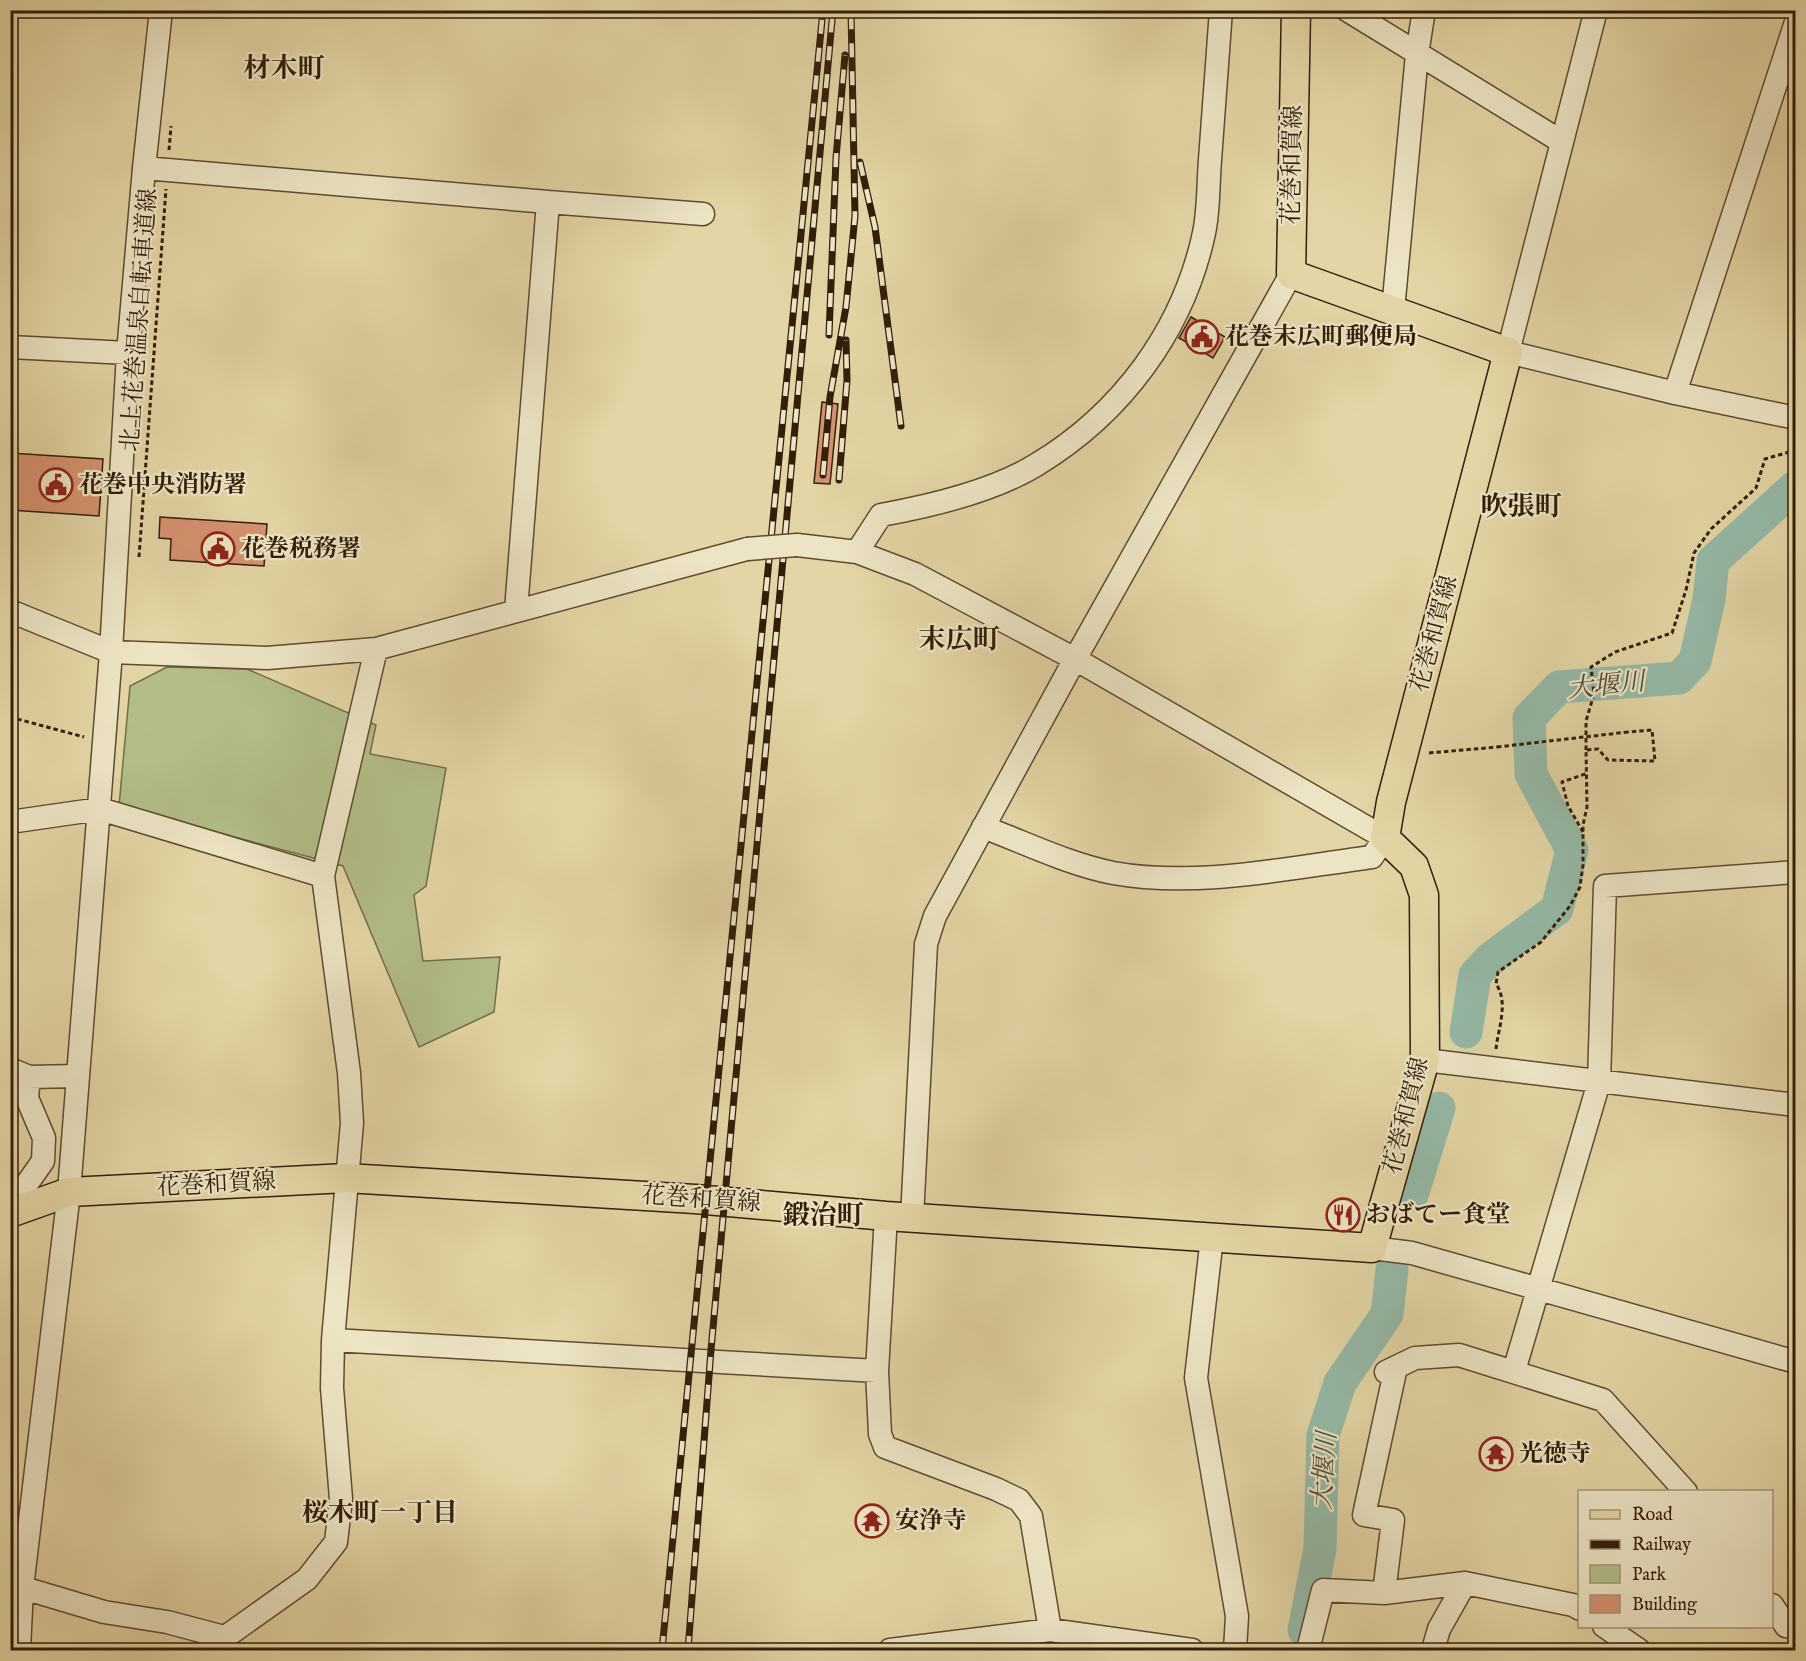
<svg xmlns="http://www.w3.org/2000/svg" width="1806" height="1661" viewBox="0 0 1806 1661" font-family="'IM FELL English','Noto Serif JP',serif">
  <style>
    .green { fill: #b2bd87; stroke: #726e48; stroke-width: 1.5 }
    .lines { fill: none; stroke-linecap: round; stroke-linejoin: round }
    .river { stroke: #95b9a7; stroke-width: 33 }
    .building { fill: #d59270; stroke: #321e0a; stroke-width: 1.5 }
    .minor-casing { stroke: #5e4c31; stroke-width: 25 }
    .major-casing { stroke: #321e0a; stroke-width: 31 }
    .path { stroke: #321e0a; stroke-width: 3; stroke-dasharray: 4.5 3; stroke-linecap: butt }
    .minor { stroke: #ede4c4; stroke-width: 22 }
    .major { stroke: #e3d5a5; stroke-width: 28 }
    .rail-casing { stroke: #321e0a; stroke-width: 7 }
    .rail { stroke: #ede4c4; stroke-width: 4.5; stroke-dasharray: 14; stroke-linecap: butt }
    .minor-bridge-casing { stroke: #5e4c31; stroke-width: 25; stroke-linecap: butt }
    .path-bridge { stroke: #321e0a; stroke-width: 3; stroke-dasharray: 4.5 3; stroke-linecap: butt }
    .minor-bridge { stroke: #ede4c4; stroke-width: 22 }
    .labels { text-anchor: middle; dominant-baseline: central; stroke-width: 4.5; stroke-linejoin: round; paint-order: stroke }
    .street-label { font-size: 24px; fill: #321e0a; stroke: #ede4c4 }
    .poi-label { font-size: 24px; font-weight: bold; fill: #321e0a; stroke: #ede4c4; text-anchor: start }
    .water-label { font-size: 26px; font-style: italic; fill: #504c39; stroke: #ede4c4 }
    .neighbourhood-label { font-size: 26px; font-weight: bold; fill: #321e0a; stroke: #ede4c4 }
    .quarter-label { font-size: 27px; font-weight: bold; fill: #321e0a; stroke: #ede4c4 }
  </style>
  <rect width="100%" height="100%" fill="#e3d5a5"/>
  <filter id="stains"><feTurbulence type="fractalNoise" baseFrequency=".00333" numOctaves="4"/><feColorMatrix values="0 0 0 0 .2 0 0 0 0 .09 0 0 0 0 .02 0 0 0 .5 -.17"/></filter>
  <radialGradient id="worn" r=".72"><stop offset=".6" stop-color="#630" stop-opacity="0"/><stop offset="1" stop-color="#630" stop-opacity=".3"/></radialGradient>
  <path class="green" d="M167,667L247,669L376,725L370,754L446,768L426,886L414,895L423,961L500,957L494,1012L419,1047L343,866L119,806L130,686Z"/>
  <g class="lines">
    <path class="river" d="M1466,1032L1475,975L1491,958L1557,909L1572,850L1531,774L1529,718L1559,687L1679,678L1695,661L1709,599L1713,561L1796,486
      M1412,1195L1439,1108
      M1304,1630L1320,1549L1323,1435L1340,1383L1387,1314L1392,1270"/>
  </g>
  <path class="building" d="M1191,317L1225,337L1213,358L1179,338Z
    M822,402L838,404L830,484L814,483Z
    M10,453L103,459L99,516L10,510Z
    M160,517L267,524L264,566L170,560L171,539L159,538Z"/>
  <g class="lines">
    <g class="minor-casing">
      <path id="minor" d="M161,10L144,168L128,353L111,652L267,658L376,649L747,549
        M1347,10L1562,142
        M1596,10L1508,352L1675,393L1796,418
        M144,168L548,202L516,610
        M548,202L703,214
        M1393,310L1417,54L1424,10
        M10,347L128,353
        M1675,393L1796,22
        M797,545L857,552L915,574L1075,659L1385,838L1372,857C1288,868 1197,888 1113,873C1068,864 1026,843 983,827
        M857,552L881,515C931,506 992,492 1036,465C1121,414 1183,331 1204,233C1209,210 1208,184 1210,160C1214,110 1217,60 1221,10
        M10,611L111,652L69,1192L22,1588L19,1650
        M10,822L100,809L323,876
        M1425,1060L1796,1105
        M10,1069L29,1077L78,1076
        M10,1194L19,1195L43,1161L44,1138L27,1098L29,1077
        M886,1216L877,1371L880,1434L885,1447L996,1489L1019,1500L1031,1516L1050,1630
        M912,1218L926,944L935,916L1075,659L1291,274
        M1212,1237L1196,1378L1237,1616L1235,1650
        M1372,1248L1412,1253L1796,1362
        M333,1340L877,1371
        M1514,1371L1599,1082L1605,886L1796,872
        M1386,1372L1415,1358L1459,1355L1603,1400L1686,1492
        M10,1584L104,1612L167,1622L224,1637
        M1384,1593L1393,1520L1364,1515L1396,1367
        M1772,1605L1786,1626L1796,1627
        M1604,1626L1639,1650
        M207,1650L307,1579L336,1542L341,1499L332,1388L333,1340L352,1123L349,1073L323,876L376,649
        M890,1650L1050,1630L1192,1650
        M1308,1650L1323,1590L1384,1593L1465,1583L1573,1605L1580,1609
        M1433,1650L1439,1629L1465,1583"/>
    </g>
    <g class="major-casing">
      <path id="major" d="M10,1213L69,1192L346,1178L695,1199L886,1216L1372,1248L1425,1060L1424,895L1414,866L1385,838L1391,802L1508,352L1291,274L1296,10"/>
    </g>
    <path class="path" d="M169,150L171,126
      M139,557L166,189
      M10,717L84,737
      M1586,750V721L1594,694L1591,667L1615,652L1672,633L1686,590L1694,553L1711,529L1756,488L1765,459L1796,450
      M1429,753L1497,747
      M1583,832L1568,806L1562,782L1588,773
      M1496,1049C1498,1029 1509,1002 1496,984L1498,972L1541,942L1570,906L1580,887L1583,865V825L1587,807L1586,750L1598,749L1608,760L1655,761L1652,730L1628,732"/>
    <use href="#minor" class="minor"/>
    <use href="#major" class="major"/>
    <g class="rail-casing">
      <path id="rail" d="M860,162L875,227L901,426
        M829,335L836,158L845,55
        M823,475L830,397L846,307L855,216L851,10
        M839,480L847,380L846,340
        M662,1650L823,10
        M688,1650L711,1350L833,10"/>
    </g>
    <use href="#rail" class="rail"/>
    <g class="minor-bridge-casing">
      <path id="minor-bridge" d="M747,549L797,545"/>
    </g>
    <path class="path-bridge" d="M1497,747L1628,732"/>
    <use href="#minor-bridge" class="minor-bridge"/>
  </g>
  <defs>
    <g id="civic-ring" transform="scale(1.725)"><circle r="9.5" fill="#ede4c4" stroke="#8f2418" stroke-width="1.5"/><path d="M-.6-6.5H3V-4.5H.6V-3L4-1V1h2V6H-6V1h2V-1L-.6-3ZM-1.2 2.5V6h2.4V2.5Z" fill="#8f2418"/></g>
    <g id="restaurant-ring" transform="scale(1.725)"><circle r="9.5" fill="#ede4c4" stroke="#8f2418" stroke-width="1.5"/><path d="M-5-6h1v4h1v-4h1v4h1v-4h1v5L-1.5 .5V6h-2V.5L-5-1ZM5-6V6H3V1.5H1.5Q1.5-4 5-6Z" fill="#8f2418"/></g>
    <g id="temple-ring" transform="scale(1.725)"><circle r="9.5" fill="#ede4c4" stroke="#8f2418" stroke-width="1.5"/><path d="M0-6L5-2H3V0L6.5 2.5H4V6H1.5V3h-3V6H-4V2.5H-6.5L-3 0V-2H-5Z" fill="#8f2418"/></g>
  </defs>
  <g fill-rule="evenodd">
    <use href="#civic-ring" x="1202" y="337"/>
    <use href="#civic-ring" x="56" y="485"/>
    <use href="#civic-ring" x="218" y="549"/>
    <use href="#restaurant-ring" x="1343" y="1215"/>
    <use href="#temple-ring" x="1496" y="1454"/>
    <use href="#temple-ring" x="872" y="1521"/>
  </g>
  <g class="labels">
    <g class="street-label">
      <text transform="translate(1293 165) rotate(-89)">花巻和賀線</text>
      <text transform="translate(140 320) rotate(-86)">北上花巻温泉自転車道線</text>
      <text transform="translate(1435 634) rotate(-75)">花巻和賀線</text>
      <text transform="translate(1407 1116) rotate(-76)">花巻和賀線</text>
      <text transform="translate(216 1185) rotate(-3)">花巻和賀線</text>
      <text transform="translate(701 1200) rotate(4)">花巻和賀線</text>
    </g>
    <g class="poi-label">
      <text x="1225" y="337">花巻末広町郵便局</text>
      <text x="79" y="485">花巻中央消防署</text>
      <text x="241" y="549">花巻税務署</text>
      <text x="1366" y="1215">おばてー食堂</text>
      <text x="1519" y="1454">光徳寺</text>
      <text x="895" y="1521">安浄寺</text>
    </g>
    <g class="water-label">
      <text transform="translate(1606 686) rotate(-6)">大堰川</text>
      <text transform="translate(1325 1471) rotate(-86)">大堰川</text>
    </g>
    <g class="neighbourhood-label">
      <text x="380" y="1513">桜木町一丁目</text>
    </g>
    <g class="quarter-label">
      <text x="284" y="70">材木町</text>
      <text x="1521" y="508">吹張町</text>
      <text x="959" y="641">末広町</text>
      <text x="823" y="1217">鍛治町</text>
    </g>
  </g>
  <rect width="1806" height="1661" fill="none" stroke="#e3d5a5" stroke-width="36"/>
  <rect x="12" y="12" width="1782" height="1637" fill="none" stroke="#321e0a" stroke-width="3"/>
  <rect x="18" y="18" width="1770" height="1625" fill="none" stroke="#321e0a" stroke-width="1.5"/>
  <rect x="1578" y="1490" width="195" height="138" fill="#ede4c4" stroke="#a2957a" stroke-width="1.5"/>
  <rect x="1590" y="1510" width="30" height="9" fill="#e3d5a5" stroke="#a2957a" stroke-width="1.5"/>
  <text x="1632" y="1520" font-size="18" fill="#321e0a">Road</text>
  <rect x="1590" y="1540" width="30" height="9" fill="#321e0a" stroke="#a2957a" stroke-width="1.5"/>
  <text x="1632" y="1550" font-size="18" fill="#321e0a">Railway</text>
  <rect x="1590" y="1565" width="30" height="18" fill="#b2bd87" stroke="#a2957a" stroke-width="1.5"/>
  <text x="1632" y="1580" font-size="18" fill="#321e0a">Park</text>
  <rect x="1590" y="1595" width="30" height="18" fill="#d59270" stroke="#a2957a" stroke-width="1.5"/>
  <text x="1632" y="1610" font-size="18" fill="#321e0a">Building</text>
  <rect width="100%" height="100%" filter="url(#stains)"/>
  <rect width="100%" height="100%" fill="url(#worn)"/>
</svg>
